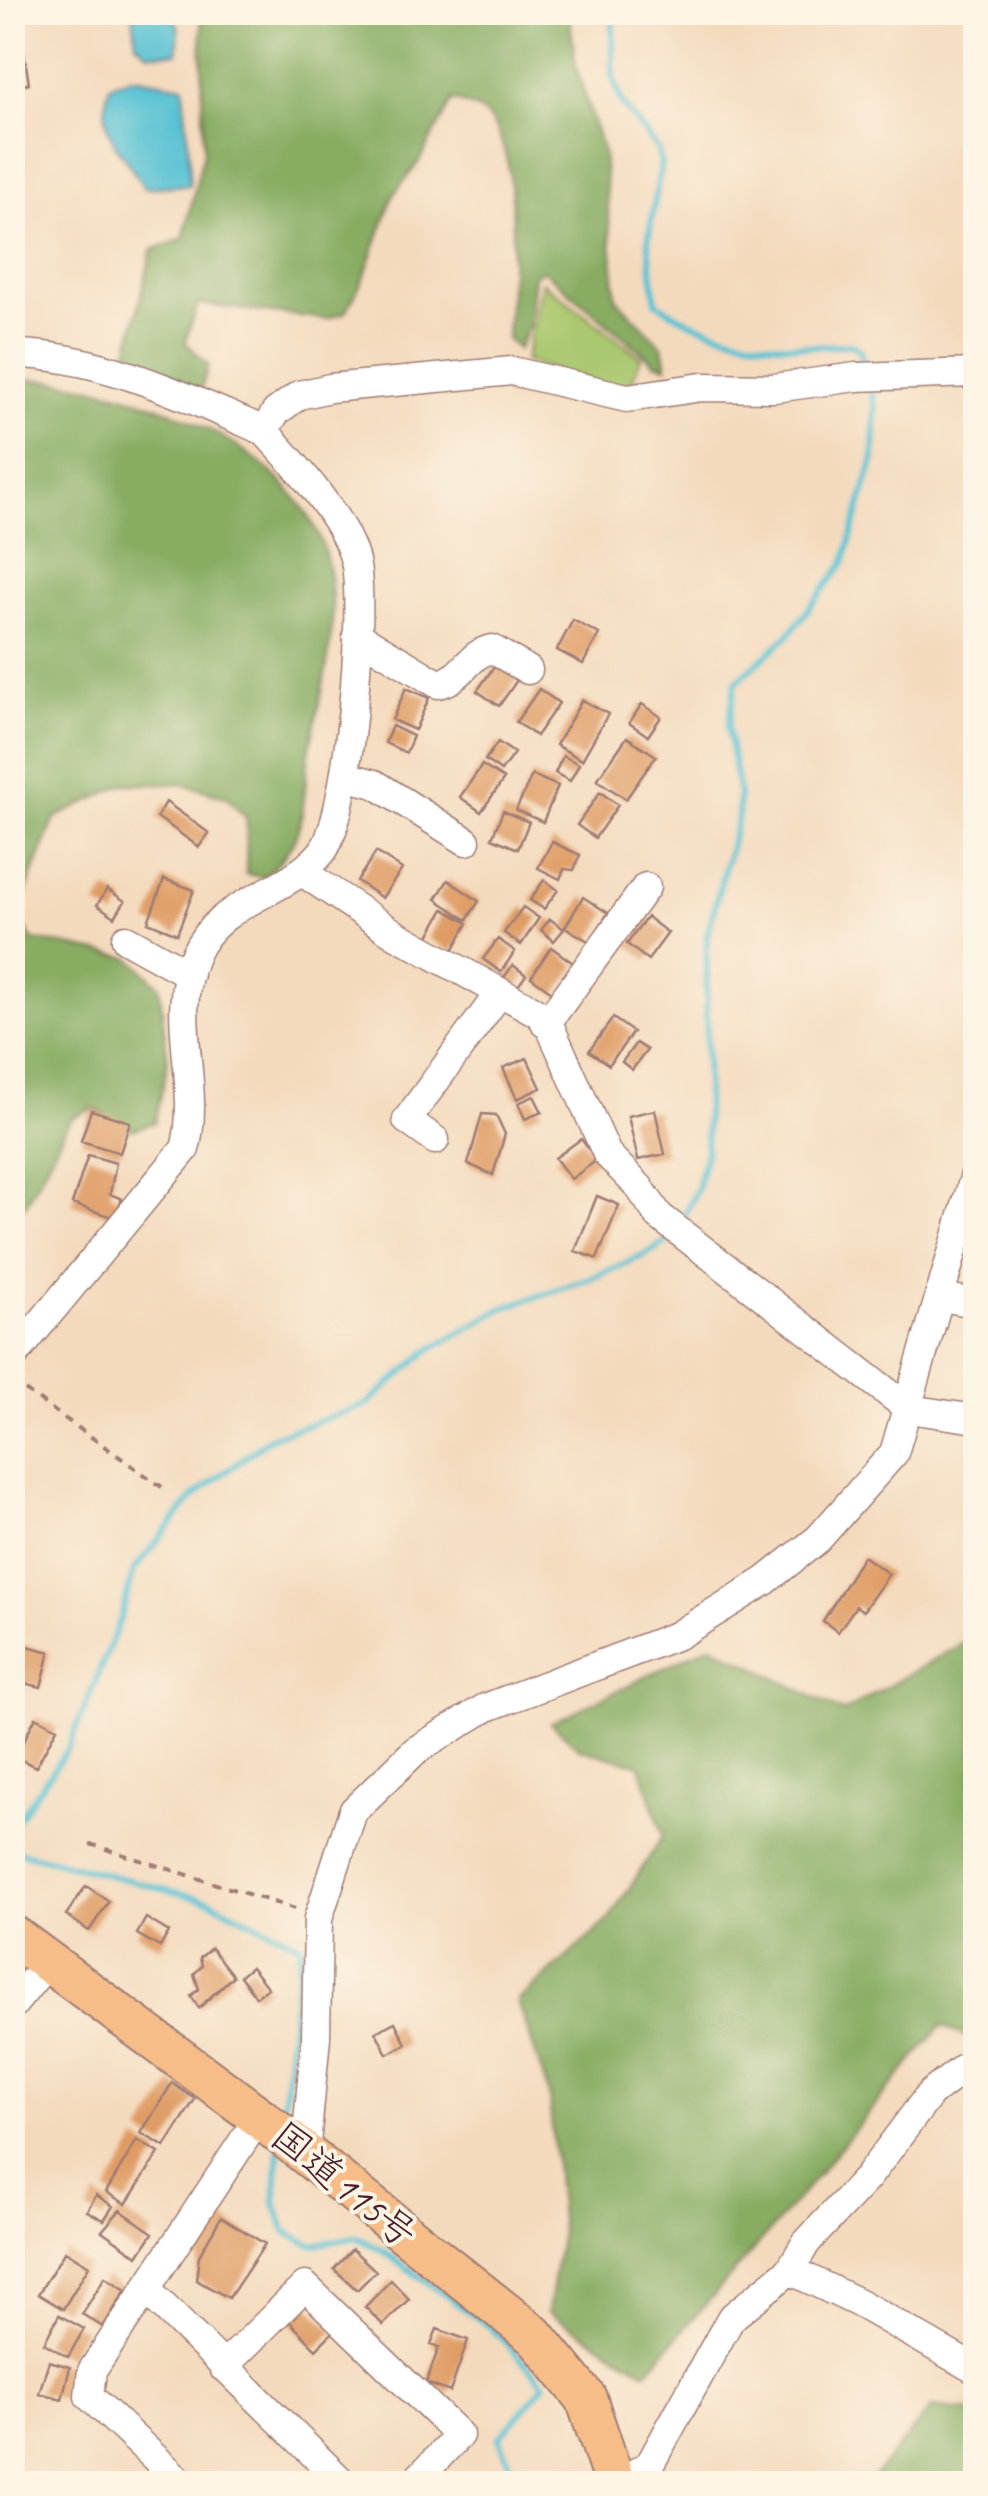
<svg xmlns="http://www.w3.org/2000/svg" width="988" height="2496" viewBox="0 0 988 2496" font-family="Caveat,'Klee One',sans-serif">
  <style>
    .green { fill: #aac86f; stroke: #7a744d; stroke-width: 2.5 }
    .forest { fill: #87ac62; stroke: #686646; stroke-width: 2.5 }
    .water { fill: #57c1d3; stroke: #50707f; stroke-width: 2.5 }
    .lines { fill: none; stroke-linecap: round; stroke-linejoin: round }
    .stream { stroke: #57c1d3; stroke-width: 6 }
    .building { fill: #df9b64 }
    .minor-casing { stroke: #9f7c74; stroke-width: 31 }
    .highway-casing { stroke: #9f7c74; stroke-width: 44 }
    .path { stroke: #9f7c74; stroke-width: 4; stroke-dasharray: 8 8; stroke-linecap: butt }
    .minor { stroke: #fff; stroke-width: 28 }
    .highway { stroke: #f7bd88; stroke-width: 40 }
    .labels { text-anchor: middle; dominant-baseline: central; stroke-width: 8; stroke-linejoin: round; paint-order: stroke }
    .street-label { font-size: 40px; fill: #4a1f2b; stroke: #fcf5e5 }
  </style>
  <rect width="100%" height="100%" fill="#fcf5e5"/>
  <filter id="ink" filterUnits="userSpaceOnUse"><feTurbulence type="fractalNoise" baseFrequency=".01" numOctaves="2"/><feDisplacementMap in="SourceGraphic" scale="20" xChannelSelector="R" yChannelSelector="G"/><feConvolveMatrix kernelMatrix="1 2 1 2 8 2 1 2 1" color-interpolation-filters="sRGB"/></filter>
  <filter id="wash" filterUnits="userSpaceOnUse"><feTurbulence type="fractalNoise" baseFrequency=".0048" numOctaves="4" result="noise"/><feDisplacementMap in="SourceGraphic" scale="40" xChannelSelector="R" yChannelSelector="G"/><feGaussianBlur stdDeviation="2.25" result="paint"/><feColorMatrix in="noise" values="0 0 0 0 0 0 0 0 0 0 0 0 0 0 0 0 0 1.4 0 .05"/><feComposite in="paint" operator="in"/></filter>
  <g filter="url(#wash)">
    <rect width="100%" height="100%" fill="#f4dabd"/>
    <path class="green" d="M542,282L641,357L627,394L525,361Z"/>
    <path class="forest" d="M201,13H569L576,67L603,153L616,298L663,347L667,366L655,363L543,270L534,275L529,326L518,349L507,338C509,280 527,164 488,117C479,107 464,104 453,100L418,163L393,195L364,277L346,312L326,319L198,304L185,342L208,365L201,390L128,352L152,250L183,239L204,151Z
      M13,379C119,378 292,439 325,554C343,615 324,680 311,741C299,799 314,835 263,877L246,874L247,819L227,797L183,784H124L55,818L18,911L31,939L130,958L159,985L168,1062L155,1122L132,1130L93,1108L70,1119L25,1206L13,1211Z
      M972,1638L975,2042L942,2025L784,2215L646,2372L548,2312L561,2231L549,2094L518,2001L608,1921L663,1836L640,1765L579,1748L551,1723L711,1645L843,1712Z
      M932,2407L975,2412V2483H869Z"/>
    <path class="water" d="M133,13H173L179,29L177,53H148L136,43Z
      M132,77L184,86C184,121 192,150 189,185L144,188C122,149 94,132 110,85Z"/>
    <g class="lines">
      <path class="stream" d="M613,12V78L623,105L658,150L661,164L648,241L656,302C708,340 789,351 852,344L860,351L865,371
        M681,1223L697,1189L706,1151L707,936L738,817L739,794L728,728L736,682L787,637L844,563L874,458L875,406L869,383
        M12,1828L69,1747L120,1620L134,1570L194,1496L271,1437L366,1405L429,1350L503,1308L594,1277L645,1255L672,1238
        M12,1850L210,1901L301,1945L282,2117
        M279,2150L275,2204L286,2232L312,2245L356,2237L383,2251L489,2326L545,2384L499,2438L518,2484"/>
    </g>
    <g id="blocks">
      <path class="building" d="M12,12H18L29,84L12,86Z
        M15,93L24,156L12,157V94Z
        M573,620L599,634L583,664L557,650Z
        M498,661L520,676L499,706L477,691Z
        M406,688L429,698L415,730L392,720Z
        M539,689L559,703L536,736L516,722Z
        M582,700L608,714L582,760L556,745Z
        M642,704L661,717L648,736L629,723Z
        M392,726L413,736L406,753L385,743Z
        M627,737L656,756L626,799L597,780Z
        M498,742L514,753L501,771L485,760Z
        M563,756L579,764L570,781L555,773Z
        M482,765L504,779L481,812L460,797Z
        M532,775L558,786L543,822L516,810Z
        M600,792L618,805L595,838L577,825Z
        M166,802L209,833L199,847L157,817Z
        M503,811L529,822L518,849L492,838Z
        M552,842L580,855L574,870L564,869L560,879L538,868Z
        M376,852L402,869L382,898L357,881Z
        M164,879L194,890L177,934L148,922Z
        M448,880L479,901L467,920L436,899Z
        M544,880L558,890L544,909L530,900Z
        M107,889L125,901L115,917L97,905Z
        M583,897L608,913L590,942L565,927Z
        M523,907L539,918L521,945L504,933Z
        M444,909L468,923L452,952L428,938Z
        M647,917L668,933L648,960L627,944Z
        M550,919L564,929L554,941L541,930Z
        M498,939L515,951L501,972L483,959Z
        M551,947L576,965L556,995L531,977Z
        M513,965L526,975L515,990L502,980Z
        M613,1018L633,1032L609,1065L589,1051Z
        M636,1043L647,1050L632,1070L622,1062Z
        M527,1058L541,1088L517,1099L503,1068Z
        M534,1096L542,1112L525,1119L518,1103Z
        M91,1110L130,1122L120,1153L81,1141Z
        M655,1110L665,1154L638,1160L628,1116Z
        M482,1114L496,1115L505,1134L493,1175L468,1164Z
        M581,1139L597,1160L571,1179L555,1158Z
        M88,1155L116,1163L110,1194L122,1199L115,1218L72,1204Z
        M597,1196L619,1205L597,1259L575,1251Z
        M863,1556L889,1574L863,1611L856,1606L838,1632L823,1621Z
        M24,1645L50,1652L41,1687L15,1681Z
        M36,1717L57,1728L36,1767L15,1757Z
        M86,1886L109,1901L89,1931L66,1915Z
        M146,1918L169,1932L160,1947L137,1934Z
        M211,1948L233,1976L199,2008L191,1996L199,1989L194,1974L202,1966L200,1958Z
        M251,1967L268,1988L256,1997L240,1976Z
        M395,2022L406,2044L387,2054L376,2032Z
        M172,2083L195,2099L165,2147L141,2133Z
        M137,2140L159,2153L126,2204L106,2192Z
        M96,2195L113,2206L104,2220L87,2211Z
        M120,2210L153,2233L138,2256L102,2231Z
        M221,2217L265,2244L229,2298L196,2280L199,2256Z
        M352,2249L376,2271L357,2290L334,2269Z
        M65,2251L89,2266L63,2309L38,2294Z
        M105,2277L126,2290L103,2327L82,2314Z
        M391,2280L409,2299L383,2325L365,2307Z
        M305,2302L334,2331L316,2349L287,2319Z
        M59,2315L84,2329L68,2357L44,2343Z
        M437,2329L468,2340L450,2392L426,2383L439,2347L431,2344Z
        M49,2361L70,2367L62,2399L39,2393Z"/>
    </g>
  </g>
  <g filter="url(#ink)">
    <use href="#blocks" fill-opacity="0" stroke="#9f7c74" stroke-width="2.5"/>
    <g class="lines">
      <g class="minor-casing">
        <path id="minor" d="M12,354C97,354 187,397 264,431
          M357,635L438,684C463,680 468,653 492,649L528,670
          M345,776L375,784L466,841
          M304,873L395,934L538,1013L550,1027L607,1154L639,1187L659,1216L909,1409L976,1419
          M126,939L189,974
          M546,1024L646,887
          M435,1140L407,1120L498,995
          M940,1297L976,1303
          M12,1358L185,1149C202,1086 168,1015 195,954C220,898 286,896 322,852C349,819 366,605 355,561C344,518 294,463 264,431L276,412L299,395L330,388L512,371L627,398L702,387L774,388L856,377L976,373
          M12,2006L48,1962
          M305,2155L316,2037L318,1919L353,1811L415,1751L485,1708L678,1635L765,1581L818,1539L894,1453L976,1171
          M790,2270L861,2304L976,2370
          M146,2289L344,2484
          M223,2367L305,2286L459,2435L413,2484
          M183,2484L89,2396L92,2371L259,2117
          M617,2484L650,2464L731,2318L790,2270L806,2243L867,2178L930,2094L965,2067"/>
      </g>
      <g class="highway-casing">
        <path id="highway" d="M12,1935L259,2117L536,2337L586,2398L615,2484"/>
      </g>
      <path class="path" d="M12,1381L162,1487
        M90,1844L295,1909"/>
      <use href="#minor" class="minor"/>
      <use href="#highway" class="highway"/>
    </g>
  </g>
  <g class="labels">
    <g class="street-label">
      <text transform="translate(344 2185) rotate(39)">国道115号</text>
    </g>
  </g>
  <rect width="988" height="2496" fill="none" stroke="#fcf5e5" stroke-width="50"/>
</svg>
